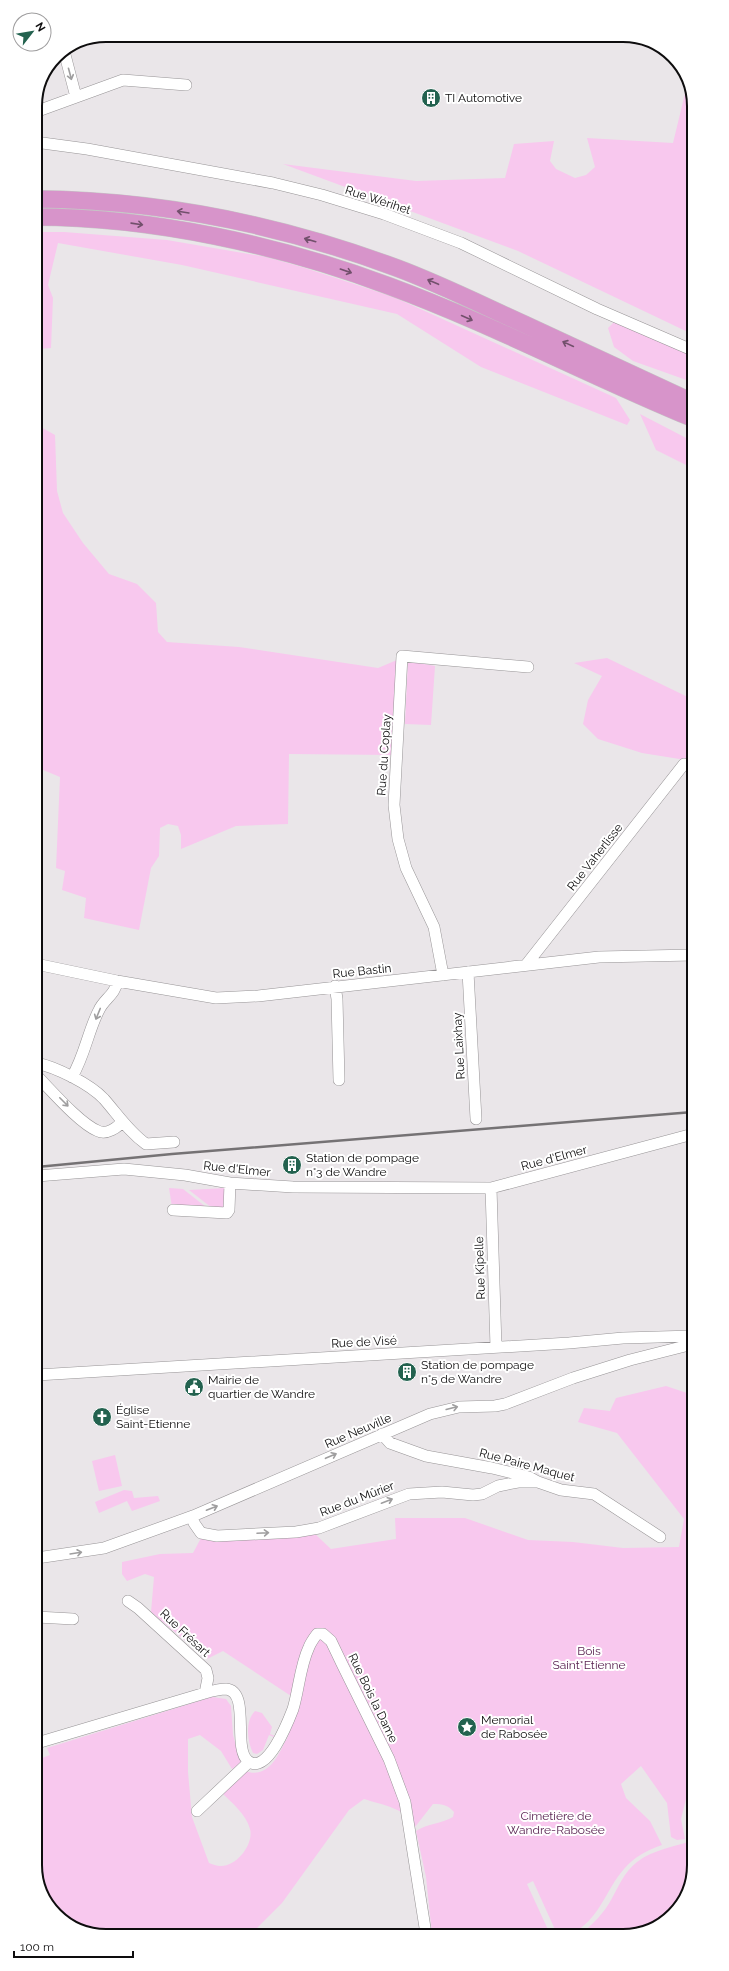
<svg xmlns="http://www.w3.org/2000/svg" width="729" height="1971" viewBox="0 0 729 1971" font-family="Raleway,sans-serif">
  <style>
    .green { fill: #f8c8ee }
    .lines { fill: none; stroke-linecap: round; stroke-linejoin: round }
    .minor-casing { stroke: #979496; stroke-width: 12 }
    .highway-casing { stroke: #c5c5c5; stroke-width: 18 }
    .minor { stroke: #fff; stroke-width: 11 }
    .highway { stroke: #d794ca; stroke-width: 17 }
    .rail { stroke: #757274; stroke-width: 2.5 }
    .oneway { stroke: #9f9e9f }
    .oneway2 { stroke: #72506c }
    .labels { text-anchor: middle; dominant-baseline: central; stroke-width: 4; stroke-linejoin: round; paint-order: stroke }
    .poi-label { font-size: 12px; fill: #0e0d0e; stroke: #fff; text-anchor: start }
    .street-label { font-size: 12px; fill: #0e0d0e; stroke: #fff }
    .park-label { font-size: 12px; fill: #551d4d; stroke: #fff }
    .rim { fill: none; stroke: #0e0d0e; stroke-width: 2 }
  </style>
  <rect width="100%" height="100%" fill="#eae6e9"/>
  <path class="green" d="M688,81L692,88V334L518,251L283,164L416,181L505,178L514,144L554,141L550,161L556,169L575,178L586,175L595,167L587,138L673,143Z
    M35,232H64L167,240L267,257L302,267L394,297L616,398L630,420L627,425L481,367L397,314L182,265L58,243L48,285L53,298L51,348L38,349L36,381Z
    M614,322L692,356V382L633,361L614,347L608,328Z
    M36,414L39,426L55,435L57,491L63,513L83,543L109,574L137,584L156,603L158,632L167,642L239,647L378,668L397,660L392,755L289,754L288,824L236,826L181,849V835L178,826L168,824L160,828L159,856L151,868L139,930L84,918L86,898L62,890L65,871L56,868L60,777L36,767Z
    M640,414L692,441V468L656,450Z
    M607,658L692,699V761L642,753L598,739L583,724L588,700L602,676L574,663Z
    M408,661L435,666L431,725L405,724Z
    M169,1188L183,1189L206,1207H172Z
    M225,1188V1207L212,1208L189,1190Z
    M666,1386L693,1395L694,1779L689,1787L681,1819L685,1839L677,1840L671,1837L667,1803L641,1766L621,1784L626,1798L650,1821L662,1845C647,1850 634,1857 624,1869C606,1889 599,1921 572,1933C568,1935 562,1934 557,1934L533,1881L527,1884L550,1934H432L426,1877L416,1831C428,1823 441,1824 453,1817L454,1812C448,1805 443,1804 433,1804L415,1827C407,1808 382,1805 364,1799L349,1810L282,1903L250,1935L102,1936L63,1921L37,1883V1760L50,1755L47,1748L212,1697L226,1699L231,1706L233,1735L241,1763L232,1769L221,1751L200,1735L188,1739V1772L192,1817L209,1863C212,1864 217,1866 221,1866C237,1866 254,1844 250,1829C246,1814 232,1803 222,1793L245,1771C267,1779 277,1758 285,1742L269,1735L263,1750L257,1754L253,1753C247,1741 245,1721 255,1711L262,1713L272,1727L270,1734L286,1741L301,1701L288,1694L223,1651L207,1659L151,1612L154,1577L145,1574L127,1581L122,1574V1562L160,1554L193,1553L201,1538L315,1534L331,1549L396,1539L395,1518H465L528,1540L573,1542L623,1548L679,1547L684,1519L617,1433L578,1422L584,1408L610,1411L616,1398Z
    M115,1455L122,1486L99,1491L92,1461Z
    M124,1490L132,1491L134,1498L158,1496L160,1501L132,1511L127,1501L99,1513L95,1502Z
    M694,1840V1865L679,1908L641,1934H581C593,1924 604,1913 611,1900C619,1886 624,1872 637,1862C654,1849 675,1847 694,1840Z"/>
  <g class="lines">
    <g class="minor-casing">
      <path id="minor" d="M64,51L76,97
        M35,112L123,80L186,85
        M35,142L87,149L273,183L322,195L384,214L461,243L597,309L692,350
        M36,964L117,981L216,998L258,996L599,957L693,955
        M526,965L684,764
        M468,972L476,1119
        M443,975L434,927L406,868L398,839L394,805L402,656L528,667
        M335,986L337,999L339,1080
        M36,1063C56,1067 90,1084 104,1099C118,1115 129,1132 146,1144L174,1142
        M36,1075C51,1090 80,1124 98,1131C106,1135 118,1128 122,1121
        M72,1077C85,1055 88,1031 99,1010C104,999 116,994 117,981
        M37,1176L124,1169L185,1175L230,1183L293,1187L491,1188L693,1134
        M491,1188L496,1347
        M173,1210L227,1213L229,1210L230,1183
        M37,1375L569,1343L623,1338L693,1336
        M382,1434L390,1443L426,1456L492,1468L529,1477L538,1482L561,1490L594,1494L660,1537
        M193,1516L194,1523L201,1533L217,1536L296,1532L319,1528L409,1494L442,1492L473,1495L482,1494L498,1486L518,1482H538
        M37,1558L104,1548L193,1516L430,1414L459,1407L495,1406L505,1404L573,1378L630,1360L693,1344
        M128,1601L138,1608L206,1670L208,1678L205,1693
        M37,1617L73,1619
        M37,1743L205,1693C212,1691 219,1689 226,1689C251,1691 232,1748 248,1761C267,1776 288,1722 293,1709C299,1689 300,1666 309,1647C311,1642 314,1638 317,1634H323L331,1641L342,1664L389,1759L405,1802L426,1934
        M197,1811L249,1762"/>
    </g>
    <g class="highway-casing">
      <path id="highway" d="M35,199C158,200 282,225 397,268C440,284 482,305 524,324C580,350 636,376 692,402
        M35,217C152,217 280,245 389,286C492,324 590,376 692,418"/>
    </g>
    <use href="#minor" class="minor"/>
    <use href="#highway" class="highway"/>
    <path class="rail" d="M37,1167L172,1154L693,1112"/>
  </g>
  <defs><path id="oneway-shaft" d="M-6 0H5M1.5-3L5.5 0L1.5 3" fill="none" stroke-width="1.6" stroke-linecap="round" stroke-linejoin="round"/></defs>
  <g class="oneway">
    <use href="#oneway-shaft" transform="translate(70 74) rotate(75)"/>
    <use href="#oneway-shaft" transform="translate(98 1014) rotate(112)"/>
    <use href="#oneway-shaft" transform="translate(64 1102) rotate(45)"/>
    <use href="#oneway-shaft" transform="translate(452 1408) rotate(-14)"/>
    <use href="#oneway-shaft" transform="translate(331 1456) rotate(-23)"/>
    <use href="#oneway-shaft" transform="translate(387 1501) rotate(-21)"/>
    <use href="#oneway-shaft" transform="translate(212 1508) rotate(-21)"/>
    <use href="#oneway-shaft" transform="translate(263 1533) rotate(-3)"/>
    <use href="#oneway-shaft" transform="translate(76 1553) rotate(-9)"/>
  </g>
  <g class="oneway2">
    <use href="#oneway-shaft" transform="translate(183 212) rotate(-171)"/>
    <use href="#oneway-shaft" transform="translate(137 224) rotate(8)"/>
    <use href="#oneway-shaft" transform="translate(310 240) rotate(-164)"/>
    <use href="#oneway-shaft" transform="translate(346 271) rotate(19)"/>
    <use href="#oneway-shaft" transform="translate(433 282) rotate(-157)"/>
    <use href="#oneway-shaft" transform="translate(467 318) rotate(24)"/>
    <use href="#oneway-shaft" transform="translate(568 344) rotate(-155)"/>
  </g>
  <defs>
    <g id="building-disc" transform="scale(1)"><circle r="9.5" fill="#23624f" stroke="#fff"/><path d="M-4-6H4V6H1V3H-1V6H-4ZM-2.5-4.3h1.7v1.8h-1.7ZM.8-4.3h1.7v1.8H.8ZM-2.5-1h1.7V.8h-1.7ZM.8-1h1.7V.8H.8Z" fill="#fff"/></g>
    <g id="civic-disc" transform="scale(1)"><circle r="9.5" fill="#23624f" stroke="#fff"/><path d="M-.6-6.5H3V-4.5H.6V-3L4-1V1h2V6H-6V1h2V-1L-.6-3ZM-1.2 2.5V6h2.4V2.5Z" fill="#fff"/></g>
    <g id="church-disc" transform="scale(1)"><circle r="9.5" fill="#23624f" stroke="#fff"/><path d="M-1.2-6h2.4v3.5h3.3v2.4h-3.3V6h-2.4V-.1h-3.3v-2.4h3.3Z" fill="#fff"/></g>
    <g id="sight-disc" transform="scale(1)"><circle r="9.5" fill="#23624f" stroke="#fff"/><path d="M0-6L1.8-2.2L6-1.7L2.9 1.2L3.7 5.4L0 3.3L-3.7 5.4L-2.9 1.2L-6-1.7L-1.8-2.2Z" fill="#fff"/></g>
  </defs>
  <g fill-rule="evenodd">
    <use href="#building-disc" x="431" y="98"/>
    <use href="#building-disc" x="292" y="1165"/>
    <use href="#building-disc" x="407" y="1372"/>
    <use href="#civic-disc" x="194" y="1387"/>
    <use href="#church-disc" x="102" y="1417"/>
    <use href="#sight-disc" x="467" y="1727"/>
  </g>
  <g class="labels">
    <g class="poi-label">
      <text x="445" y="98">TI Automotive</text>
      <text x="306" y="1158">Station de pompage<tspan x="306" dy="14">n°3 de Wandre</tspan></text>
      <text x="421" y="1365">Station de pompage<tspan x="421" dy="14">n°5 de Wandre</tspan></text>
      <text x="208" y="1380">Mairie de<tspan x="208" dy="14">quartier de Wandre</tspan></text>
      <text x="116" y="1410">Église<tspan x="116" dy="14">Saint-Etienne</tspan></text>
      <text x="481" y="1720">Memorial<tspan x="481" dy="14">de Rabosée</tspan></text>
    </g>
    <g class="street-label">
      <text transform="translate(378 200) rotate(18)">Rue Wérihet</text>
      <text transform="translate(384 755) rotate(-86)">Rue du Coplay</text>
      <text transform="translate(595 857) rotate(-52)">Rue Vaherlisse</text>
      <text transform="translate(362 971) rotate(-6)">Rue Bastin</text>
      <text transform="translate(459 1046) rotate(-93)">Rue Laixhay</text>
      <text transform="translate(554 1158) rotate(-15)">Rue d'Elmer</text>
      <text transform="translate(237 1169) rotate(6)">Rue d'Elmer</text>
      <text transform="translate(480 1268) rotate(-92)">Rue Kipelle</text>
      <text transform="translate(364 1342) rotate(-3)">Rue de Visé</text>
      <text transform="translate(358 1431) rotate(-23)">Rue Neuville</text>
      <text transform="translate(527 1465) rotate(15)">Rue Paire Maquet</text>
      <text transform="translate(357 1499) rotate(-21)">Rue du Mûrier</text>
      <text transform="translate(185 1633) rotate(43)">Rue Frésart</text>
      <text transform="translate(373 1698) rotate(64)">Rue Bois la Dame</text>
    </g>
    <g class="park-label">
      <text x="589" y="1651">Bois<tspan x="589" dy="14">Saint*Etienne</tspan></text>
      <text x="556" y="1816">Cimetière de<tspan x="556" dy="14">Wandre-Rabosée</tspan></text>
    </g>
  </g>
  <path d="M0 0H729V1971H0ZM106 42H623A64 64 0 0 1 687 106V1865A64 64 0 0 1 623 1929H106A64 64 0 0 1 42 1865V106A64 64 0 0 1 106 42Z" fill="#fff" fill-rule="evenodd"/>
  <path class="rim" d="M106 42H623A64 64 0 0 1 687 106V1865A64 64 0 0 1 623 1929H106A64 64 0 0 1 42 1865V106A64 64 0 0 1 106 42Z"/>
  <g transform="translate(32 32) rotate(59)"><circle r="19" fill="#ffffff" stroke="#9f9e9f"/>
  <path d="M0-3L7 15L0 10L-7 15Z" fill="#23624f"/>
  <text y="-6" font-size="11" font-weight="bold" text-anchor="middle" fill="#0e0d0e">N</text>
  </g>
  <path d="M14 1951v6h119v-6" fill="none" stroke="#0e0d0e" stroke-width="2"/>
  <text x="20" y="1951" font-size="12" fill="#0e0d0e" stroke="#ffffff" stroke-width="3" paint-order="stroke">100 m</text>
</svg>
